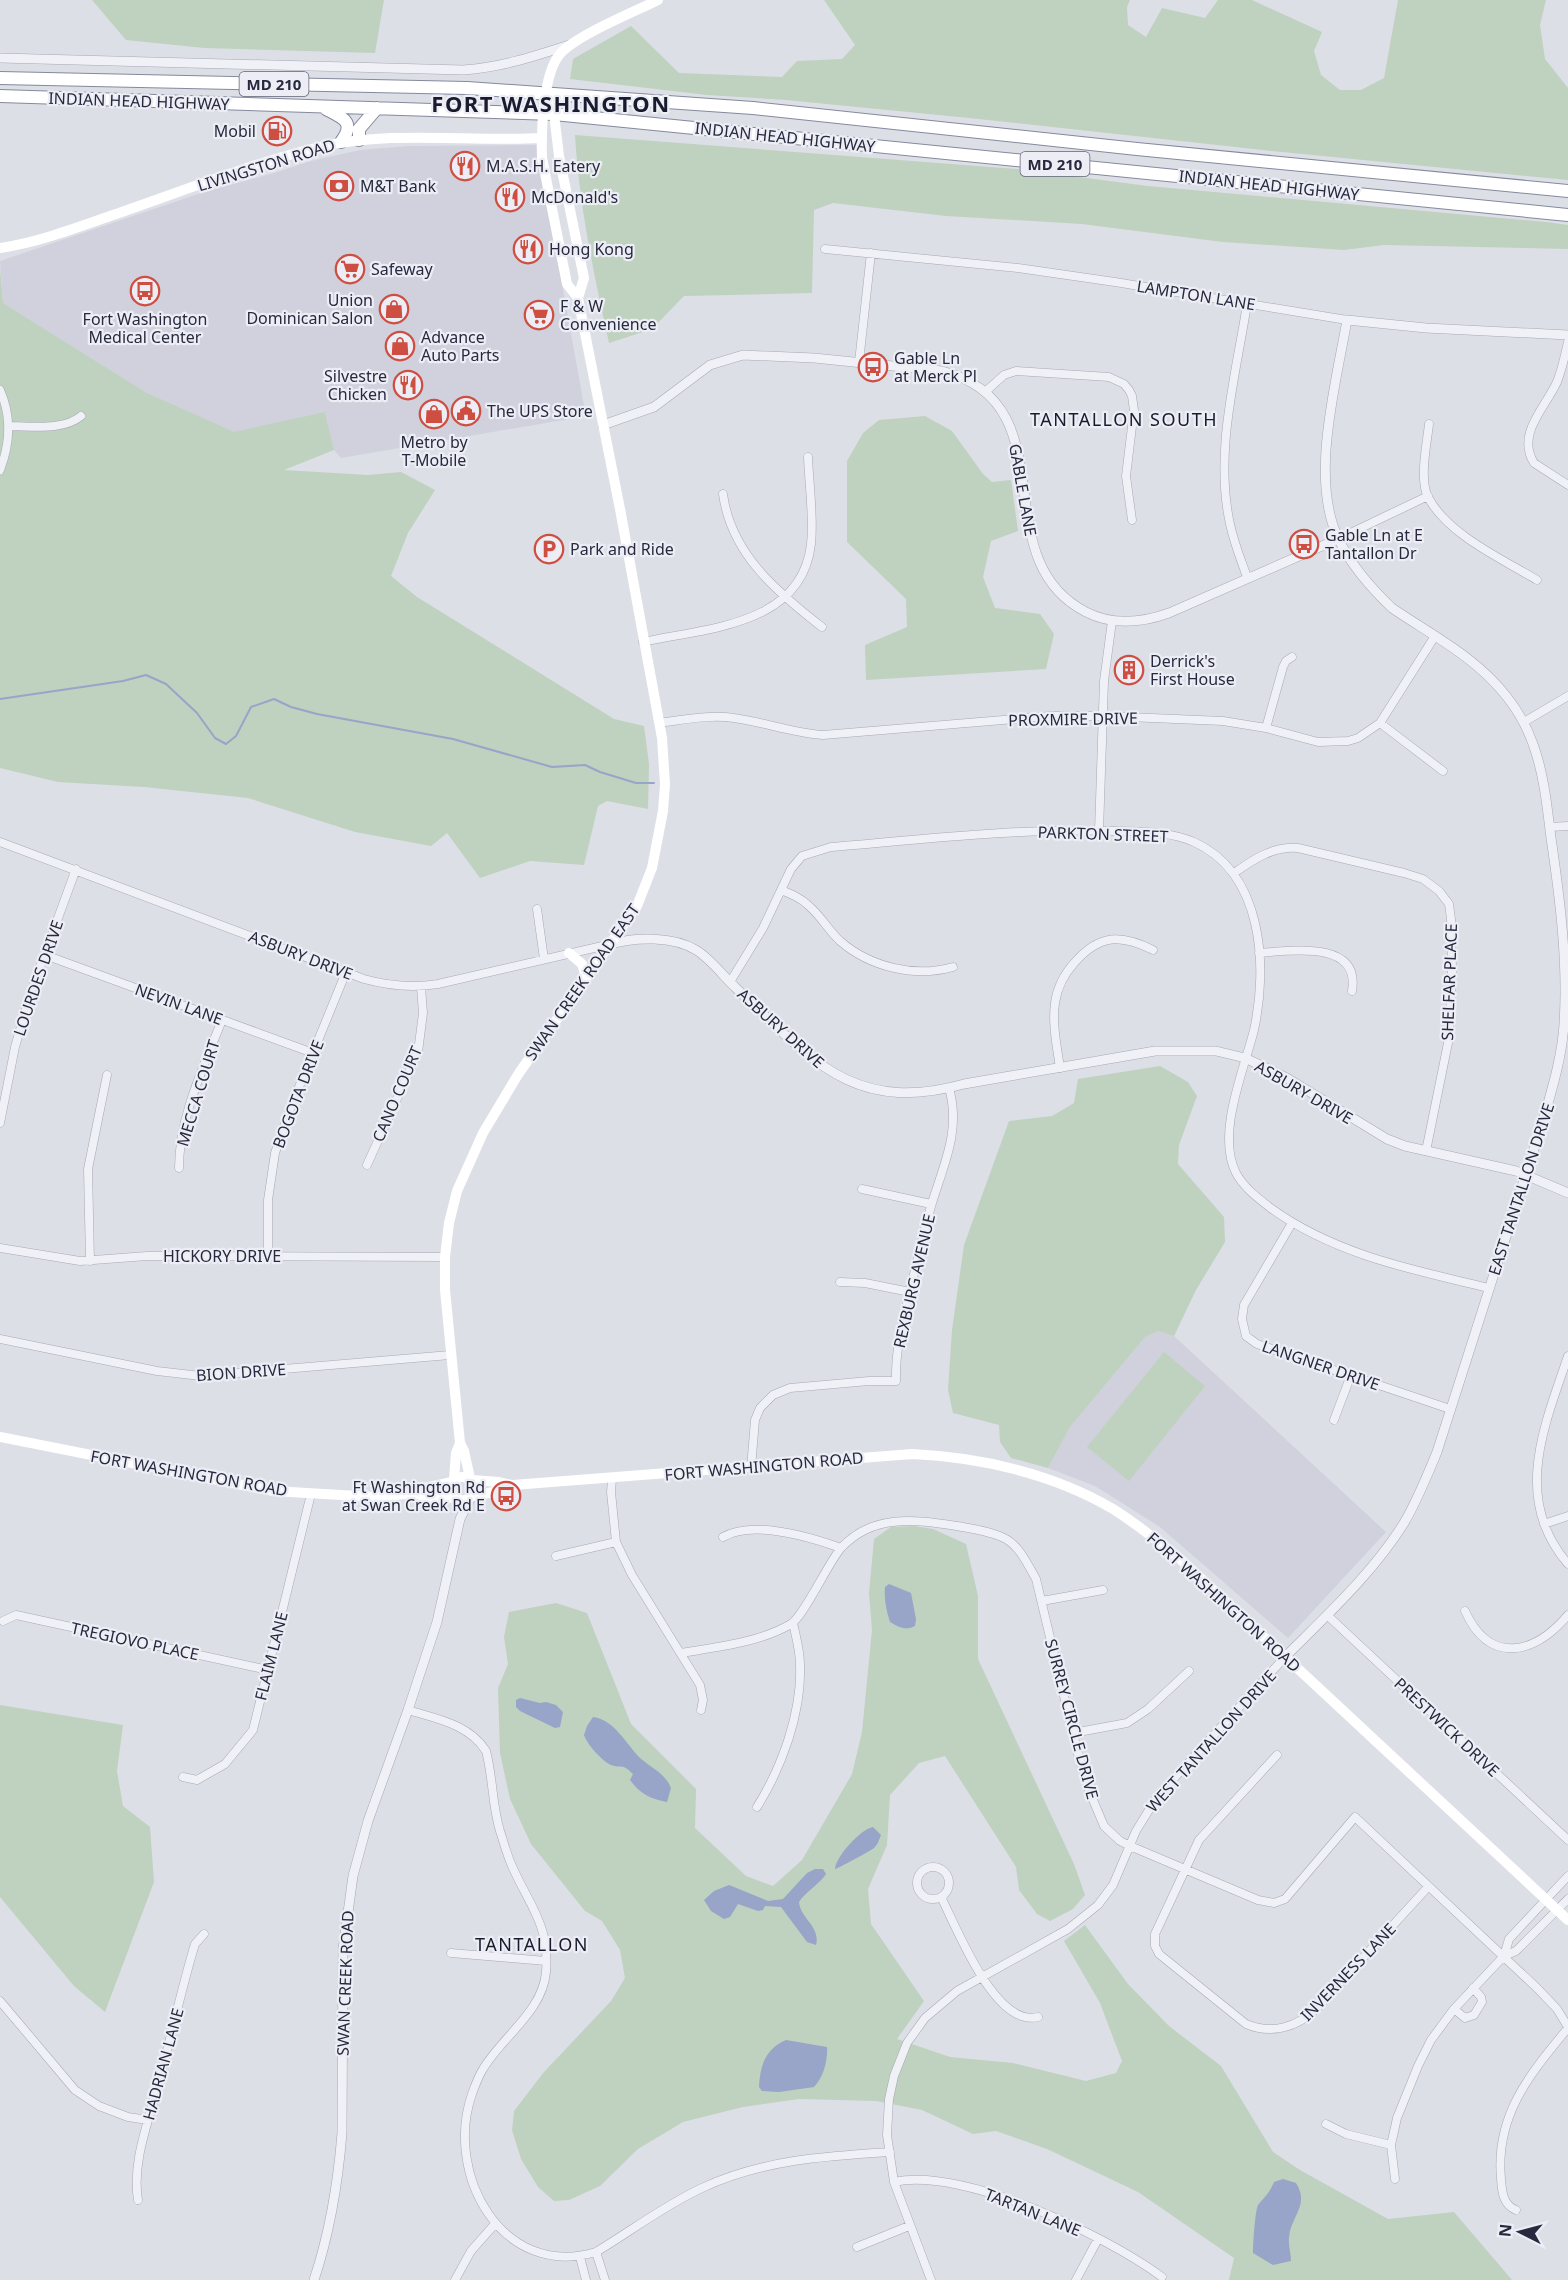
<svg xmlns="http://www.w3.org/2000/svg" width="1568" height="2280" viewBox="0 0 1568 2280" font-family="'Noto Sans',sans-serif">
  <style>
    .built { fill: #d0d1dc }
    .green { fill: #bfd1bf }
    .water { fill: #98a4c8 }
    .lines { fill: none; stroke-linecap: round; stroke-linejoin: round }
    .stream { stroke: #98a4c8; stroke-width: 2 }
    .minor-casing { stroke: #a6a9b4; stroke-width: 9 }
    .tertiary-casing { stroke: #a6a9b4; stroke-width: 10 }
    .trunk-casing { stroke: #85899e; stroke-width: 14 }
    .minor { stroke: #f0f1f6; stroke-width: 8 }
    .tertiary { stroke: #f0f1f6; stroke-width: 9 }
    .secondary { stroke: #fff; stroke-width: 10 }
    .trunk { stroke: #fff; stroke-width: 12 }
    .labels { text-anchor: middle; dominant-baseline: central; stroke-width: 4.5; stroke-linejoin: round; paint-order: stroke }
    .shield { fill: #edeef5; stroke: #626575; stroke-width: 1.5 }
    .shield-label { font-size: 15px; font-weight: bold; fill: #272a3e }
    .street-label { font-size: 16px; fill: #272a3e; stroke: #edeef5 }
    .poi-label { font-size: 16px; fill: #272a3e; stroke: #edeef5; text-anchor: start }
    .neighbourhood-label { font-size: 18px; letter-spacing: 1.5px; fill: #191b2e; stroke: #edeef5 }
    .district-label { font-size: 22px; font-weight: bold; letter-spacing: 1.5px; fill: #191b2e; stroke: #edeef5 }
  </style>
  <rect width="100%" height="100%" fill="#dddfe7"/>
  <path class="built" d="M537,145L585,411L575,418L341,458L334,450L325,412L234,433L147,393L3,303L0,261L204,192L274,173L311,161L360,150L408,146Z
    M1158,1331L1174,1336L1386,1532L1288,1638L1160,1527L1095,1486L1048,1468L1070,1427L1145,1337Z"/>
  <path class="green" d="M92,0H384L375,53L204,48L126,40Z
    M824,0H1130L1127,7L1128,25L1146,37L1162,8L1205,18L1218,0H1252L1322,32L1314,51L1321,75L1340,90H1361L1384,78L1398,0H1546L1540,25L1545,59L1568,88V180L1272,151L969,118L786,100L707,95L570,79L573,59L631,26L679,73L782,77L797,61L842,59L855,45Z
    M575,135L1017,169L1148,186L1546,222L1568,225V249L1384,245L1344,250L1223,242L1082,224L946,216L833,203L814,210L812,293L684,296L652,329L609,343C594,275 579,205 575,135Z
    M0,268L3,303L147,393L234,432L325,412L334,450L284,470L368,475L401,472L435,490L408,533L391,576L417,597L614,719L644,726L649,764L648,809L607,801L598,806L584,865L530,861L480,878L447,833L431,846L355,832L248,798L144,787L58,782L0,768Z
    M925,416L952,431L983,474L992,482L1011,480L1018,531L991,541L983,577L995,608L1040,614L1054,634L1046,669L866,680L865,645L907,627L906,599L847,542V461L863,433L879,420Z
    M1160,1066L1188,1082L1197,1096L1179,1145L1178,1164L1224,1217L1225,1242L1196,1290L1174,1336L1158,1331L1145,1337L1070,1427L1048,1468L1011,1458L1000,1442L999,1425L953,1413L948,1390L952,1330L964,1245L1009,1121L1052,1116L1074,1103L1078,1079Z
    M1164,1352L1205,1386L1129,1481L1087,1447Z
    M914,1526L933,1529L966,1544L978,1596V1659L1074,1864L1085,1895L1073,1909L1050,1921L1037,1914L1019,1890L1016,1867L945,1756L919,1763L890,1795L887,1845L868,1889L871,1924L924,2001L897,2039L950,2057L1013,2063L1086,2081L1116,2073L1122,2061L1100,2003L1064,1941L1085,1925L1128,1984L1169,2026L1221,2066L1273,2152L1300,2170L1388,2219L1454,2212L1512,2280H1229L1234,2258L1138,2192L1047,2149L996,2131L973,2134L922,2110L876,2101L799,2099L743,2107L683,2122L638,2149L600,2186L569,2200L554,2201L538,2187L521,2159L512,2130L514,2111L544,2072L611,2001L625,1978L620,1950L602,1921L585,1911L531,1844L510,1799L500,1753L498,1688L508,1664L504,1637L509,1612L556,1603L587,1613L631,1724L696,1789L695,1828L746,1876L773,1886L802,1860L852,1774L862,1732L872,1630L869,1593L874,1539L891,1527Z
    M0,1705L123,1725L117,1771L123,1806L150,1827L154,1882L105,2012L74,1986L0,1897Z"/>
  <path class="water" d="M889,1584L911,1593L916,1619L915,1626C905,1631 899,1627 890,1622C886,1610 884,1599 885,1587Z
    M520,1698L540,1703L546,1702L556,1705L563,1712L560,1727L555,1728L520,1711L516,1707V1700Z
    M593,1717C615,1720 626,1744 640,1758C651,1768 665,1773 671,1788L667,1802C651,1799 640,1794 630,1780L633,1774C621,1762 622,1769 611,1765C602,1761 587,1744 584,1735L587,1726Z
    M873,1827L881,1835C879,1840 878,1844 874,1848C870,1851 839,1868 835,1869C836,1856 861,1829 873,1827Z
    M815,1869H823L826,1874C820,1884 806,1891 799,1902C800,1918 821,1927 816,1945L807,1942L781,1907L765,1906L763,1910L758,1911L738,1904L730,1917L724,1919L711,1911L704,1900L714,1891L729,1885L768,1901L783,1899L807,1873Z
    M786,2040L827,2047C828,2061 823,2078 814,2087L779,2092L762,2091L759,2087C760,2066 765,2049 786,2040Z
    M1283,2179L1296,2183C1310,2205 1291,2216 1289,2237C1288,2245 1291,2253 1291,2261L1273,2265L1253,2253C1253,2245 1255,2211 1258,2205C1265,2196 1269,2194 1274,2182Z"/>
  <g class="lines">
    <path class="stream" d="M0,699L123,681L146,675L166,684L197,713L215,738L226,744L236,736L251,707L274,699L291,707L317,714L453,739L552,767L585,765L600,772L636,783H654"/>
    <g class="minor-casing">
      <path id="minor" d="M825,249L1018,268L1115,282L1347,320
        M1247,304C1236,375 1214,452 1230,524C1234,543 1241,560 1247,577
        M1568,342C1565,355 1562,370 1557,382C1545,408 1516,434 1534,463L1568,485
        M859,362L871,253
        M0,390C12,417 10,444 0,470
        M985,392L1004,375L1016,371L1109,377L1124,384L1129,390L1132,396L1134,410L1126,476L1132,520
        M1429,424C1427,443 1419,479 1428,497C1447,534 1502,559 1537,580
        M9,426C32,426 63,431 81,416
        M723,494C731,554 777,592 822,627
        M1338,539L1428,496
        M643,642C706,628 802,626 811,544C814,516 809,485 808,457
        M1524,722L1568,696
        M659,723C683,720 710,714 734,718C764,722 792,733 823,735L1050,716H1104L1223,721L1266,728L1318,742L1348,741L1358,738L1380,723L1435,636
        M1380,723L1443,771
        M1266,728L1283,667L1286,661L1292,657
        M1550,827L1568,826
        M1099,831L1104,681L1112,621
        M0,842L364,979C389,986 412,988 438,984L611,944
        M1234,873C1254,859 1273,846 1298,848L1404,873L1423,879L1439,891L1449,904L1451,919L1452,971L1449,1038L1426,1151
        M781,890C791,894 801,898 809,906C821,916 828,930 840,941C870,967 915,978 953,967
        M537,909L544,959
        M1259,953C1288,951 1361,939 1352,991
        M45,955L313,1053
        M730,982L763,928L791,869L802,856L831,847C925,839 1020,828 1114,831C1141,832 1169,831 1194,842C1263,873 1268,966 1254,1030C1244,1070 1216,1134 1236,1173C1244,1188 1259,1199 1272,1209C1336,1255 1414,1270 1489,1288
        M1060,1068C1057,1047 1052,1024 1055,1003C1057,988 1065,973 1075,962C1100,934 1121,934 1153,950
        M0,1123L15,1047L32,989L76,869
        M367,1165L418,1052L423,1013L421,987
        M179,1168C179,1117 204,1066 222,1020
        M862,1189L931,1204
        M1292,1223L1244,1305L1242,1319L1246,1336L1257,1344L1450,1409
        M0,1248L80,1261L147,1256L445,1257
        M268,1256V1200L275,1153L290,1109L346,972
        M90,1261L88,1169L107,1075
        M840,1282L865,1283L910,1292
        M0,1339L157,1371L201,1376L450,1355
        M1568,1356C1544,1427 1512,1499 1568,1564
        M1334,1420L1351,1375
        M751,1468L755,1420L760,1408L773,1395L790,1388L869,1381H896C895,1344 906,1310 914,1274C920,1250 925,1226 932,1203C944,1164 961,1130 949,1088
        M612,1479L611,1492L616,1542L632,1575L700,1685L703,1700L701,1710
        M1544,1524L1568,1516
        M723,1537C753,1520 810,1537 841,1548
        M556,1556L616,1542
        M1042,1601L1103,1590
        M1465,1611C1490,1666 1535,1654 1568,1615
        M1327,1615L1568,1840
        M3,1621L16,1615L268,1670
        M681,1653C717,1647 758,1643 791,1624C804,1616 828,1563 841,1548C873,1513 916,1520 957,1526C973,1529 991,1531 1006,1539C1020,1547 1028,1565 1036,1579L1078,1754L1088,1788L1104,1826L1120,1841L1130,1846L1258,1900L1274,1903L1285,1899L1355,1817L1538,1989L1557,2009L1568,2027
        M408,1710C437,1719 469,1724 486,1751C493,1777 492,1805 500,1831C504,1843 507,1855 512,1866C529,1905 550,1925 546,1972C543,2011 502,2037 483,2069C478,2077 475,2086 472,2094C444,2174 502,2280 596,2252C631,2231 665,2205 702,2188C761,2160 826,2156 890,2152
        M1073,1733L1127,1723L1148,1709L1189,1671
        M1277,1755L1199,1840L1155,1934V1946L1159,1954L1246,2024C1272,2035 1297,2027 1316,2009L1428,1887
        M183,1777L197,1780L225,1764L253,1730L311,1494
        M757,1807C782,1767 802,1712 800,1665C800,1650 796,1637 793,1623
        M917 1883a16 16 0 1 1 32 0a16 16 0 1 1-32 0Z
        M941,1897C957,1928 995,2028 1038,2017
        M451,1953L546,1961
        M1504,1956L1509,1939L1568,1876
        M0,2001L75,2090L99,2106L128,2117L148,2120
        M1454,2009L1465,2018L1474,2015L1482,2002L1481,1997L1473,1988
        M1326,2124L1346,2134L1391,2145
        M1395,2179L1391,2145L1397,2118L1418,2066L1431,2040L1454,2009L1504,1956L1516,1951L1568,1899
        M894,2182C963,2167 1105,2235 1162,2277
        M138,2200C132,2164 147,2126 156,2092C170,2043 180,1993 195,1944L204,1934
        M1516,2210C1503,2205 1502,2192 1501,2179C1495,2115 1530,2074 1568,2028
        M857,2247L909,2226
        M596,2252L605,2280
        M580,2257L586,2280
        M455,2280L471,2251L494,2225
        M931,2280L894,2182L887,2135L889,2099L894,2076L907,2043L925,2018L957,1991L1068,1929L1098,1905L1113,1885L1136,1831L1157,1797L1285,1657
        M1076,2280L1098,2239"/>
    </g>
    <g class="tertiary-casing">
      <path id="tertiary" d="M0,58L463,70C502,67 532,57 569,45
        M603,425L654,407L710,365L743,355L814,358L942,371C1071,404 981,558 1086,612C1113,626 1141,623 1169,613L1338,539
        M611,944C636,937 673,936 696,950C711,959 723,976 736,988C810,1058 852,1115 964,1084L1155,1051H1216L1245,1058L1287,1078L1387,1139L1405,1146L1516,1171L1568,1193
        M1285,1657C1327,1615 1372,1574 1404,1523C1417,1501 1427,1476 1437,1452L1543,1121C1552,1089 1562,1057 1564,1024C1568,962 1560,899 1551,838C1547,806 1544,774 1533,744C1527,727 1518,711 1507,697C1476,657 1433,636 1392,608C1371,588 1352,567 1339,540C1309,480 1336,384 1347,320L1426,328L1568,335
        M314,2280C330,2232 338,2183 342,2133L343,1949L353,1876L368,1821L408,1710L437,1622L460,1519L470,1499"/>
    </g>
    <g class="trunk-casing">
      <path id="trunk" d="M0,78L467,88L753,108L1137,149L1568,191
        M0,96L554,114L1568,215
        M326,109C343,118 356,122 341,142
        M359,140V129L377,108"/>
    </g>
    <use href="#minor" class="minor"/>
    <use href="#tertiary" class="tertiary"/>
    <path class="secondary" d="M547,94L554,114L559,156L584,278L578,298
      M0,248C39,242 76,228 113,215C180,192 252,163 320,147C393,130 467,142 542,138
      M569,953L582,964L586,977
      M0,1437L273,1491L375,1497L415,1493L425,1488L452,1482
      M470,1478L464,1451L460,1443L445,1290V1257L449,1223L457,1191L483,1133L519,1073L637,906L652,868L663,811L665,784L662,738L620,509L578,298L567,284L542,158C541,133 543,73 560,54C577,35 632,13 658,0
      M454,1479L456,1453L460,1443
      M472,1480L499,1482L512,1485
      M450,1487L457,1478C470,1474 478,1484 472,1496
      M415,1493L426,1497L454,1498L464,1501L472,1496L499,1491L513,1485L912,1454C980,1457 1054,1474 1113,1509C1137,1524 1158,1541 1179,1558L1568,1920"/>
    <use href="#trunk" class="trunk"/>
  </g>
  <defs>
    <g id="fuel-ring" transform="scale(1.5)"><circle r="9.5" fill="#edeef5" stroke="#ce4e41" stroke-width="1.5"/><path d="M-5.5-6h7V0h2V4h1.3V-2.5L3-4.5l.8-.8L6-3V5H2.5V1h-1V6h-7ZM-4.2-4.7v3.2H.2V-4.7Z" fill="#ce4e41"/></g>
    <g id="restaurant-ring" transform="scale(1.5)"><circle r="9.5" fill="#edeef5" stroke="#ce4e41" stroke-width="1.5"/><path d="M-5-6h1v4h1v-4h1v4h1v-4h1v5L-1.5 .5V6h-2V.5L-5-1ZM5-6V6H3V1.5H1.5Q1.5-4 5-6Z" fill="#ce4e41"/></g>
    <g id="bank-ring" transform="scale(1.5)"><circle r="9.5" fill="#edeef5" stroke="#ce4e41" stroke-width="1.5"/><path d="M-6-4H6V4H-6ZM0-2.3a2.3 2.3 0 1 0 0 4.6a2.3 2.3 0 1 0 0-4.6Z" fill="#ce4e41"/></g>
    <g id="supermarket-ring" transform="scale(1.5)"><circle r="9.5" fill="#edeef5" stroke="#ce4e41" stroke-width="1.5"/><path d="M-6-5.5h2.5l.6 2H6L4.5 2H-2.5L-4.4-4H-6ZM-1.5 3.2a1.3 1.3 0 1 0 .1 0ZM3 3.2a1.3 1.3 0 1 0 .1 0Z" fill="#ce4e41"/></g>
    <g id="bus-ring" transform="scale(1.5)"><circle r="9.5" fill="#edeef5" stroke="#ce4e41" stroke-width="1.5"/><path d="M-5-6H5V4H4V6H2V4H-2V6H-4V4H-5ZM-3.5-4V0h7V-4ZM-3.5 1.2v1.5H-2V1.2ZM2 1.2v1.5H3.5V1.2Z" fill="#ce4e41"/></g>
    <g id="shop-ring" transform="scale(1.5)"><circle r="9.5" fill="#edeef5" stroke="#ce4e41" stroke-width="1.5"/><path d="M-5-2.5h2.3a2.7 3.5 0 0 1 5.4 0H5L5.5 6h-11ZM-1.5-2.5h3a1.5 2.3 0 0 0-3 0Z" fill="#ce4e41"/></g>
    <g id="civic-ring" transform="scale(1.5)"><circle r="9.5" fill="#edeef5" stroke="#ce4e41" stroke-width="1.5"/><path d="M-.6-6.5H3V-4.5H.6V-3L4-1V1h2V6H-6V1h2V-1L-.6-3ZM-1.2 2.5V6h2.4V2.5Z" fill="#ce4e41"/></g>
    <g id="parking-ring" transform="scale(1.5)"><circle r="9.5" fill="#edeef5" stroke="#ce4e41" stroke-width="1.5"/><path d="M-3.5-5.5H1a3.5 3.5 0 0 1 0 7H-1V5.5H-3.5ZM-1-3.4V-.6H.8a1.4 1.4 0 0 0 0-2.8Z" fill="#ce4e41"/></g>
    <g id="building-ring" transform="scale(1.5)"><circle r="9.5" fill="#edeef5" stroke="#ce4e41" stroke-width="1.5"/><path d="M-4-6H4V6H1V3H-1V6H-4ZM-2.5-4.3h1.7v1.8h-1.7ZM.8-4.3h1.7v1.8H.8ZM-2.5-1h1.7V.8h-1.7ZM.8-1h1.7V.8H.8Z" fill="#ce4e41"/></g>
  </defs>
  <g fill-rule="evenodd">
    <use href="#fuel-ring" x="277" y="131"/>
    <use href="#restaurant-ring" x="465" y="166"/>
    <use href="#bank-ring" x="339" y="186"/>
    <use href="#restaurant-ring" x="510" y="197"/>
    <use href="#restaurant-ring" x="528" y="249"/>
    <use href="#supermarket-ring" x="350" y="269"/>
    <use href="#bus-ring" x="145" y="291"/>
    <use href="#shop-ring" x="394" y="309"/>
    <use href="#supermarket-ring" x="539" y="315"/>
    <use href="#shop-ring" x="400" y="346"/>
    <use href="#bus-ring" x="873" y="367"/>
    <use href="#restaurant-ring" x="408" y="385"/>
    <use href="#civic-ring" x="466" y="411"/>
    <use href="#shop-ring" x="434" y="414"/>
    <use href="#bus-ring" x="1304" y="544"/>
    <use href="#parking-ring" x="549" y="549"/>
    <use href="#building-ring" x="1129" y="670"/>
    <use href="#bus-ring" x="506" y="1496"/>
  </g>
  <g class="labels">
    <g class="shield">
      <rect x="239.5" y="72" width="69" height="24" rx="4.5"/>
      <rect x="1020.5" y="152" width="69" height="24" rx="4.5"/>
    </g>
    <g class="shield-label">
      <text x="274" y="84">MD 210</text>
      <text x="1055" y="164">MD 210</text>
    </g>
    <g class="street-label">
      <text transform="translate(139 101) rotate(2)">INDIAN HEAD HIGHWAY</text>
      <text transform="translate(785 137) rotate(6)">INDIAN HEAD HIGHWAY</text>
      <text transform="translate(266 165) rotate(-17)">LIVINGSTON ROAD</text>
      <text transform="translate(1269 185) rotate(6)">INDIAN HEAD HIGHWAY</text>
      <text transform="translate(1196 295) rotate(9)">LAMPTON LANE</text>
      <text transform="translate(1023 490) rotate(80)">GABLE LANE</text>
      <text transform="translate(1073 719) rotate(-1)">PROXMIRE DRIVE</text>
      <text transform="translate(1103 834) rotate(2)">PARKTON STREET</text>
      <text transform="translate(301 955) rotate(21)">ASBURY DRIVE</text>
      <text transform="translate(38 978) rotate(-71)">LOURDES DRIVE</text>
      <text transform="translate(582 982) rotate(-55)">SWAN CREEK ROAD EAST</text>
      <text transform="translate(1449 982) rotate(-88)">SHELFAR PLACE</text>
      <text transform="translate(179 1004) rotate(20)">NEVIN LANE</text>
      <text transform="translate(781 1028) rotate(42)">ASBURY DRIVE</text>
      <text transform="translate(1304 1092) rotate(30)">ASBURY DRIVE</text>
      <text transform="translate(198 1093) rotate(-73)">MECCA COURT</text>
      <text transform="translate(298 1094) rotate(-69)">BOGOTA DRIVE</text>
      <text transform="translate(397 1094) rotate(-67)">CANO COURT</text>
      <text transform="translate(1521 1189) rotate(-72)">EAST TANTALLON DRIVE</text>
      <text x="222" y="1256">HICKORY DRIVE</text>
      <text transform="translate(914 1281) rotate(-77)">REXBURG AVENUE</text>
      <text transform="translate(1321 1365) rotate(19)">LANGNER DRIVE</text>
      <text transform="translate(241 1372) rotate(-4)">BION DRIVE</text>
      <text transform="translate(764 1466) rotate(-5)">FORT WASHINGTON ROAD</text>
      <text transform="translate(189 1473) rotate(10)">FORT WASHINGTON ROAD</text>
      <text transform="translate(1224 1602) rotate(42)">FORT WASHINGTON ROAD</text>
      <text transform="translate(135 1641) rotate(12)">TREGIOVO PLACE</text>
      <text transform="translate(271 1656) rotate(-76)">FLAIM LANE</text>
      <text transform="translate(1072 1719) rotate(75)">SURREY CIRCLE DRIVE</text>
      <text transform="translate(1447 1727) rotate(43)">PRESTWICK DRIVE</text>
      <text transform="translate(1211 1741) rotate(-48)">WEST TANTALLON DRIVE</text>
      <text transform="translate(1348 1972) rotate(-46)">INVERNESS LANE</text>
      <text transform="translate(345 1983) rotate(-88)">SWAN CREEK ROAD</text>
      <text transform="translate(163 2064) rotate(-75)">HADRIAN LANE</text>
      <text transform="translate(1033 2212) rotate(22)">TARTAN LANE</text>
    </g>
    <g class="poi-label">
      <text x="256" y="131" text-anchor="end">Mobil</text>
      <text x="486" y="166">M.A.S.H. Eatery</text>
      <text x="360" y="186">M&amp;T Bank</text>
      <text x="531" y="197">McDonald's</text>
      <text x="549" y="249">Hong Kong</text>
      <text x="371" y="269">Safeway</text>
      <text x="373" y="300" text-anchor="end">Union<tspan x="373" dy="18">Dominican Salon</tspan></text>
      <text x="560" y="306">F &amp; W<tspan x="560" dy="18">Convenience</tspan></text>
      <text x="145" y="319" text-anchor="middle">Fort Washington<tspan x="145" dy="18">Medical Center</tspan></text>
      <text x="421" y="337">Advance<tspan x="421" dy="18">Auto Parts</tspan></text>
      <text x="894" y="358">Gable Ln<tspan x="894" dy="18">at Merck Pl</tspan></text>
      <text x="387" y="376" text-anchor="end">Silvestre<tspan x="387" dy="18">Chicken</tspan></text>
      <text x="487" y="411">The UPS Store</text>
      <text x="434" y="442" text-anchor="middle">Metro by<tspan x="434" dy="18">T-Mobile</tspan></text>
      <text x="1325" y="535">Gable Ln at E<tspan x="1325" dy="18">Tantallon Dr</tspan></text>
      <text x="570" y="549">Park and Ride</text>
      <text x="1150" y="661">Derrick's<tspan x="1150" dy="18">First House</tspan></text>
      <text x="485" y="1487" text-anchor="end">Ft Washington Rd<tspan x="485" dy="18">at Swan Creek Rd E</tspan></text>
    </g>
    <g class="neighbourhood-label">
      <text x="1124" y="419">TANTALLON SOUTH</text>
      <text x="532" y="1944">TANTALLON</text>
    </g>
    <g class="district-label">
      <text x="551" y="103">FORT WASHINGTON</text>
    </g>
  </g>
  <g transform="translate(1520 2232) rotate(276)" stroke="#edeef5" stroke-width="4.5" paint-order="stroke">
  <path d="M0-4.5L10 22L0 15L-10 22Z" fill="#272a3e"/>
  <text y="-9" font-size="16" font-weight="bold" text-anchor="middle" fill="#272a3e">N</text>
  </g>
</svg>
